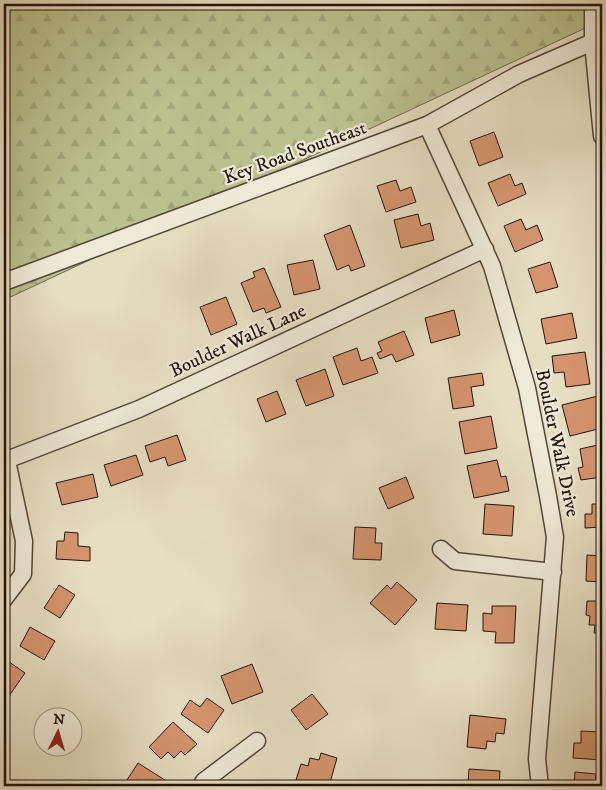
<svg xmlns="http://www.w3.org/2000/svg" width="606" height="790" viewBox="0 0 606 790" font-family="'IM FELL DW Pica',serif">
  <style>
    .forest { fill: url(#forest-firs); stroke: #6e694d }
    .building { fill: #d5946e; stroke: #22120b }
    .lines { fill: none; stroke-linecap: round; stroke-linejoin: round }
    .minor-casing { stroke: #534539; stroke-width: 19 }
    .minor { stroke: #efead7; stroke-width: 16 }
    .labels { text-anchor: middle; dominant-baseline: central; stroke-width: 4.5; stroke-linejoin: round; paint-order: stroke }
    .street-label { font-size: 19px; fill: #22120b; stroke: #efead7 }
  </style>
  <defs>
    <pattern id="forest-firs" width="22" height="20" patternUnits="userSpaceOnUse" patternTransform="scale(1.25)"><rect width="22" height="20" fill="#bbc08f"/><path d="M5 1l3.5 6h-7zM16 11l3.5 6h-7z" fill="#a0a47a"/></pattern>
  </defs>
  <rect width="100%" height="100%" fill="#e7dec2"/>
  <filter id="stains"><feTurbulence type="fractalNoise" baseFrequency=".004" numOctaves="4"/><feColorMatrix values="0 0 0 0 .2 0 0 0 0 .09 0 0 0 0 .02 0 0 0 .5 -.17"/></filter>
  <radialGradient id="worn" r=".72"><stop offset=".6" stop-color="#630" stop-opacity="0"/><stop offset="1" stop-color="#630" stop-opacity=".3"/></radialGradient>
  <path class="forest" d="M4,4H597L596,23L4,300Z"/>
  <path class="building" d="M494,132L503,157L479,166L470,141Z
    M510,174L515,186L522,183L526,194L498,206L488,183Z
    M396,180L400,191L411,187L416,202L386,212L377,186Z
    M418,214L421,226L430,223L434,240L401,248L394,220Z
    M521,219L526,230L537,225L543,240L515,252L504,226Z
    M350,225L365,266L351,271L349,265L337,270L324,235Z
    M313,260L320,289L294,295L287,265Z
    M550,262L558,287L536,293L528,269Z
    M264,268L281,307L266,313L264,308L253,312L241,283L255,277L253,272Z
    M226,297L237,324L211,335L200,307Z
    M454,310L460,335L431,343L425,318Z
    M572,313L577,338L546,344L541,319Z
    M404,331L414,355L396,362L392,354L380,359L377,353L382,351L378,342Z
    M357,348L361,361L372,357L378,373L343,385L333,357Z
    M585,352L590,384L566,387L564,372L554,373L552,356Z
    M325,369L334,396L306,406L296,380Z
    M482,373L484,385L471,387L474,406L453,409L448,378Z
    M277,391L286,414L266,422L257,399Z
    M602,395V428L570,436L562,405Z
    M491,416L497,448L465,454L459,422Z
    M177,435L186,460L168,466L165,457L150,462L145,446Z
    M602,444V477L581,480L578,468L583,467L580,449Z
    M136,455L143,475L111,486L104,465Z
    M497,460L501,477L506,476L509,491L474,498L467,466Z
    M93,474L98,497L62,505L56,483Z
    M406,477L414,498L388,509L379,488Z
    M597,495H602V527L585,528V514H592V504H598Z
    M485,504L514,506L512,536L483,534Z
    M355,527L376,528L375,543H382L381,560L353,559Z
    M65,532L78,533V546L90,547V561L56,559L57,541H64Z
    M587,555L602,556V582L586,581Z
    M397,582L417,600L395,625L370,603L387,585L391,589Z
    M59,585L75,595L60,618L44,608Z
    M587,601H602V633H594L595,625H589L590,616L586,615Z
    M437,603L468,605L466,631L435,629Z
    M492,606H516L514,643H495L496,632L483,631V613L492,614Z
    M30,627L55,641L44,660L20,646Z
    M5,659L25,673L9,696L4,692Z
    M252,664L263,692L232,704L221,676Z
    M312,694L328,714L306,730L291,710Z
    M207,698L224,710L208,733L181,714L190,700L200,707Z
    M470,715L506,719L504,734L496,733L495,742L487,741L486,749L467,747Z
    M173,722L197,744L185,755L181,751L174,758L168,752L161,759L149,747Z
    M581,731L600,732L599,746H602V760L573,758L574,743H581Z
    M321,753L337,758L329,786H319L296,780L301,764L308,766L310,758L319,760Z
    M138,763L168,782L165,786H123Z
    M469,769L500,771L499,786H462V784H468Z
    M575,772L596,774L595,786H601H574Z"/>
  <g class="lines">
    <g class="minor-casing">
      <path id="minor" d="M593,4V43L602,136
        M427,125L492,266L527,388L548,496L555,537L537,759L540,786
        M4,282L427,125L519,74L602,38
        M4,461L139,409L485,249
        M441,549L455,561L553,572
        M4,599L23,574L24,541L7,461
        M201,786L204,781L257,741"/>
    </g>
    <use href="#minor" class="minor"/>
  </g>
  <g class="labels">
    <g class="street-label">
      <text transform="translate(295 153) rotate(-20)">Key Road Southeast</text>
      <text transform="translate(238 341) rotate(-25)">Boulder Walk Lane</text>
      <text transform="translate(557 443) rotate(78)">Boulder Walk Drive</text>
    </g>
  </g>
  <rect width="606" height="790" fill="none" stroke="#e7dec2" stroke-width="20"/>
  <rect x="5" y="5" width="596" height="780" fill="none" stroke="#22120b" stroke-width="2.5"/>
  <rect x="10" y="10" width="586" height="770" fill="none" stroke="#22120b"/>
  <g transform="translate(58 732) rotate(5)"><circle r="24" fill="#efead7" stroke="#9d9485"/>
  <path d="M0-4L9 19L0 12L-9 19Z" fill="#8f2418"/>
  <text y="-8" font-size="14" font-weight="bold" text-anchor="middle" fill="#22120b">N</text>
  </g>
  <rect width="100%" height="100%" filter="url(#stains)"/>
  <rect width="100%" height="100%" fill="url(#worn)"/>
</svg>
